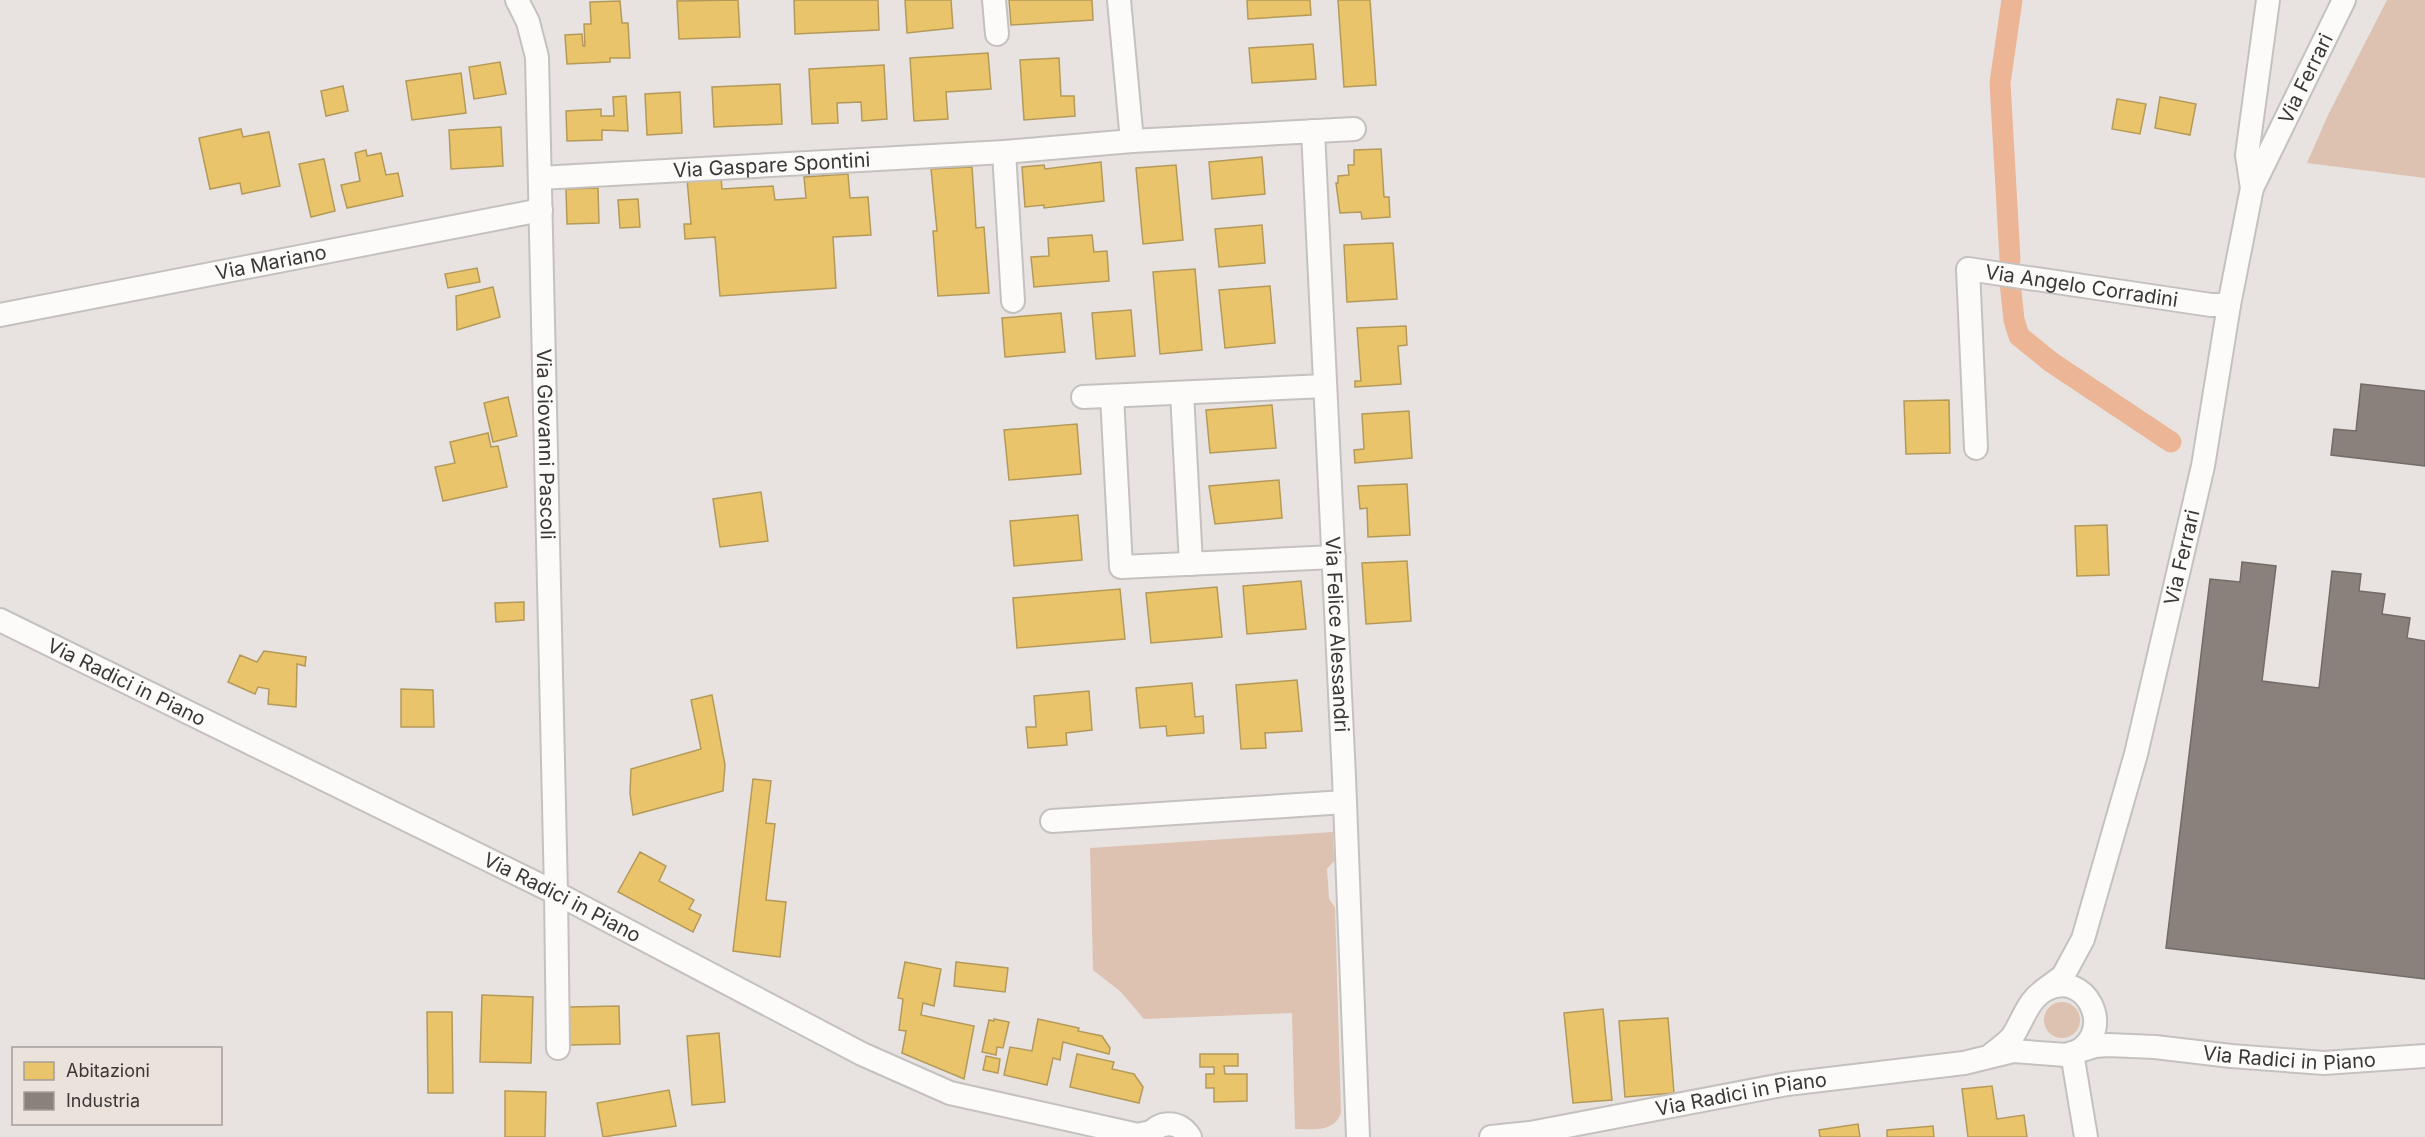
<svg xmlns="http://www.w3.org/2000/svg" width="2425" height="1137" viewBox="0 0 2425 1137" font-family="Inter,sans-serif">
  <style>
    .green { fill: #ddc1b1 }
    .homes { fill: #e9c46a; stroke: #b49a5a; stroke-width: 1.5 }
    .industry { fill: #8a817c; stroke: #726b67; stroke-width: 1.5 }
    .lines { fill: none; stroke-linecap: round; stroke-linejoin: round }
    .canal { stroke: #ecb595; stroke-width: 21 }
    .minor-casing { stroke: #c5c1bf; stroke-width: 26 }
    .minor { stroke: #fcfbfa; stroke-width: 22 }
    .labels { text-anchor: middle; dominant-baseline: central; stroke-width: 6; stroke-linejoin: round; paint-order: stroke }
    .street-label { font-size: 20px; fill: #3a3735; stroke: #ece2dc }
  </style>
  <rect width="100%" height="100%" fill="#e8e3e0"/>
  <path class="green" d="M2387,0H2425V178L2307,163L2328,115Z
    M1333,832L1334,861L1327,869L1329,899L1335,907L1341,1113C1334,1133 1312,1129 1295,1129L1292,1013L1144,1019L1121,992L1093,970L1090,848Z
    M2044 1020a18 18 0 1 1 36 0a18 18 0 1 1-36 0Z"/>
  <path class="homes" d="M738,0L740,37L679,39L677,1Z
    M794,0H878L879,30L795,34Z
    M905,0H951L953,28L907,33Z
    M1009,0H1092L1093,20L1011,25Z
    M1247,0H1310L1311,15L1248,19Z
    M1338,0H1370L1376,85L1344,87Z
    M620,1L622,23H628L630,58H610V62L567,64L565,35L582,34L583,46H585L584,24H591L590,2Z
    M1313,44L1316,79L1252,83L1249,48Z
    M988,53L991,89L946,92L948,119L914,121L910,58Z
    M1059,58L1061,96H1074L1075,116L1024,120L1020,60Z
    M500,62L506,94L474,99L469,67Z
    M884,65L887,119L862,121L861,102L837,103L838,123L812,124L809,69Z
    M461,73L466,113L412,120L406,81Z
    M780,84L782,124L714,127L712,87Z
    M343,86L348,111L326,116L321,91Z
    M680,92L682,133L647,135L645,94Z
    M626,96L628,131L602,130V140L567,141L566,111L601,109V116H614L613,97Z
    M2160,97L2196,104L2190,135L2155,128Z
    M2117,99L2146,104L2140,134L2112,129Z
    M501,127L503,166L451,169L449,130Z
    M241,129L243,137L269,132L280,186L242,194L240,183L210,189L199,138Z
    M1381,149L1384,197H1389L1390,217L1362,219L1361,212L1340,213L1336,183H1338V176L1349,175L1348,165H1354V150Z
    M366,150L367,156L381,153L386,175L398,173L403,196L347,208L341,185L360,181L355,153Z
    M1262,157L1265,194L1212,199L1209,162Z
    M324,159L335,211L311,217L299,164Z
    M1101,162L1104,201L1044,208V205L1025,207L1022,167L1044,165L1045,169Z
    M1176,165L1183,240L1143,244L1136,168Z
    M972,167L976,228L984,227L989,293L938,296L933,231H937L931,169Z
    M848,174L850,198L868,197L871,235L833,237L836,288L720,296L715,237L685,239L684,224H691L687,179L721,177L722,189L773,186L775,200L806,198L804,177Z
    M598,188L599,223L567,224L566,189Z
    M638,199L640,227L620,228L618,200Z
    M1262,225L1265,263L1219,267L1215,229Z
    M1092,235L1094,252L1107,251L1109,281L1034,287L1031,257L1049,256L1048,238Z
    M1393,243L1397,299L1347,302L1344,245Z
    M477,268L480,282L448,288L445,274Z
    M1195,269L1202,350L1160,354L1153,272Z
    M1270,286L1275,343L1225,348L1219,290Z
    M493,287L500,317L457,330L456,296Z
    M1131,310L1135,356L1096,359L1092,313Z
    M1061,313L1065,352L1005,357L1002,318Z
    M1406,326L1407,345L1398,346L1401,384L1355,387V381H1361L1357,328Z
    M508,397L517,436L493,442L484,403Z
    M1949,400L1950,453L1906,454L1904,401Z
    M1272,405L1276,448L1210,453L1206,410Z
    M1409,411L1412,458L1355,463L1354,450L1364,449L1362,414Z
    M1077,424L1081,474L1009,480L1004,430Z
    M488,433L491,447L498,446L507,487L443,501L435,467L455,463L450,442Z
    M1279,480L1282,518L1215,524L1209,486Z
    M1407,484L1410,535L1368,537L1367,508L1360,509L1358,486Z
    M761,492L768,541L720,547L713,499Z
    M1078,515L1082,560L1014,566L1010,521Z
    M2107,525L2109,575L2077,576L2075,526Z
    M1407,561L1411,621L1366,624L1362,563Z
    M1301,581L1306,629L1247,634L1243,586Z
    M1217,587L1222,637L1151,643L1146,593Z
    M1120,589L1125,639L1017,648L1013,598Z
    M524,602V620L496,622L495,603Z
    M264,651L306,657L305,666L297,664L296,707L268,704L269,689L258,687L255,694L228,682L240,655L257,662Z
    M1297,680L1302,731L1265,733L1266,748L1241,749L1236,685Z
    M1192,683L1195,717L1203,716L1204,733L1167,736L1166,726L1140,728L1136,688Z
    M401,689L433,690L434,727H401Z
    M1089,691L1092,730L1066,733L1067,745L1028,748L1026,727H1036L1034,696Z
    M712,695L725,765L723,791L633,815L630,793L631,769L701,749L691,700Z
    M753,779L771,781L766,823L775,824L766,900L786,902L780,957L733,951Z
    M640,852L666,866L659,881L694,900L689,909L701,915L693,932L618,892Z
    M905,962L941,969L934,1006L923,1003L921,1015L974,1026L964,1079L902,1053L906,1031L899,1030L903,999L898,998Z
    M956,962L1008,968L1005,992L954,986Z
    M482,995L533,997L531,1063L480,1062Z
    M619,1006L620,1044L570,1045L569,1007Z
    M1603,1009L1612,1100L1573,1103L1564,1013Z
    M427,1012H452L453,1093H428Z
    M1668,1018L1674,1093L1625,1097L1619,1021Z
    M994,1019L1009,1022L1003,1048L997,1047L996,1055L982,1052L989,1020L994,1021Z
    M1038,1019L1079,1028L1078,1031L1102,1036L1110,1048L1109,1054L1063,1042L1060,1060L1053,1058L1047,1085L1004,1075L1010,1047L1032,1051Z
    M719,1033L725,1102L692,1105L687,1036Z
    M1077,1054L1114,1062L1112,1069L1134,1074L1143,1087L1139,1103L1070,1087Z
    M1200,1054H1238V1066H1224L1225,1074H1247V1101L1214,1102V1088H1206V1074H1214V1067H1200Z
    M986,1056L1000,1059L998,1073L983,1070Z
    M1992,1086L1997,1119L2024,1115L2027,1137H1968L1962,1089Z
    M669,1090L676,1126L603,1137L597,1103Z
    M505,1091L546,1092L545,1137H505Z
    M1858,1124L1860,1137H1820L1819,1130Z
    M1933,1126L1934,1137H1887V1130Z"/>
  <path class="industry" d="M2361,384L2425,391V466L2331,455L2334,429L2356,431Z
    M2242,562L2276,566L2262,681L2319,688L2332,571L2361,574L2359,591L2385,594L2382,614L2410,618L2407,638L2425,641V979L2166,948L2210,579L2240,582Z"/>
  <g class="lines">
    <path class="canal" d="M2010,259L2000,83L2012,0
      M2010,282L2014,320L2019,336L2051,362L2171,442"/>
    <g class="minor-casing">
      <g id="minor">
        <path id="s1" d="M517,0L528,22L537,57L556,893L558,1048"/>
        <path d="M994,0L997,34"/>
        <path d="M1119,0L1132,141"/>
        <path id="s2" d="M1313,131L1344,777L1358,1137"/>
        <path d="M1004,152L1013,301"/>
        <path id="s3" d="M540,178L1004,152L1132,141L1354,129"/>
        <path d="M2252,188L2247,155L2268,0"/>
        <path id="s4" d="M0,315L541,210"/>
        <path d="M1182,393L1191,564"/>
        <path d="M1112,396L1121,567L1334,557"/>
        <path d="M1083,397L1325,386"/>
        <path id="s5" d="M1976,448L1968,269L2211,305H2229"/>
        <path id="s6" d="M0,620L556,893L862,1054L950,1093L1138,1135L1151,1132"/>
        <path d="M1052,821L1345,802"/>
        <path id="s7" d="M2044,990L2063,976L2083,939L2136,754L2203,466L2229,305L2252,188L2344,0"/>
        <path d="M2072,1053L2086,1137"/>
        <path d="M1991,1055C1998,1049 2006,1044 2012,1037C2023,1021 2028,998 2047,989C2086,970 2115,1029 2078,1051"/>
        <path d="M1148,1137C1159,1120 1179,1120 1190,1137"/>
        <path id="s8" d="M1491,1137L1530,1133L1787,1084L1964,1063L2013,1051L2066,1055L2095,1046L2108,1045L2155,1047L2231,1056L2324,1063L2425,1056"/>
      </g>
    </g>
    <use href="#minor" class="minor"/>
  </g>
  <g class="labels">
    <g class="street-label">
      <text stroke="none"><textPath href="#s7" startOffset="958">Via Ferrari</textPath></text>
      <text stroke="none"><textPath href="#s3" startOffset="232">Via Gaspare Spontini</textPath></text>
      <text stroke="none"><textPath href="#s4" startOffset="276">Via Mariano</textPath></text>
      <text stroke="none"><textPath href="#s5" startOffset="294">Via Angelo Corradini</textPath></text>
      <text stroke="none"><textPath href="#s1" startOffset="448">Via Giovanni Pascoli</textPath></text>
      <text stroke="none"><textPath href="#s7" startOffset="460">Via Ferrari</textPath></text>
      <text stroke="none"><textPath href="#s2" startOffset="504">Via Felice Alessandri</textPath></text>
      <text stroke="none"><textPath href="#s6" startOffset="141">Via Radici in Piano</textPath></text>
      <text stroke="none"><textPath href="#s6" startOffset="627">Via Radici in Piano</textPath></text>
      <text stroke="none"><textPath href="#s8" startOffset="808">Via Radici in Piano</textPath></text>
      <text stroke="none"><textPath href="#s8" startOffset="254">Via Radici in Piano</textPath></text>
    </g>
  </g>
  <rect x="12" y="1047" width="210" height="78" fill="#ece2dc" stroke="#a59e99" stroke-width="1.5"/>
  <rect x="24" y="1062" width="30" height="18" fill="#e9c46a" stroke="#a59e99" stroke-width="1.5"/>
  <text x="66" y="1077" font-size="18" fill="#3a3735">Abitazioni</text>
  <rect x="24" y="1092" width="30" height="18" fill="#8a817c" stroke="#a59e99" stroke-width="1.5"/>
  <text x="66" y="1107" font-size="18" fill="#3a3735">Industria</text>
</svg>
